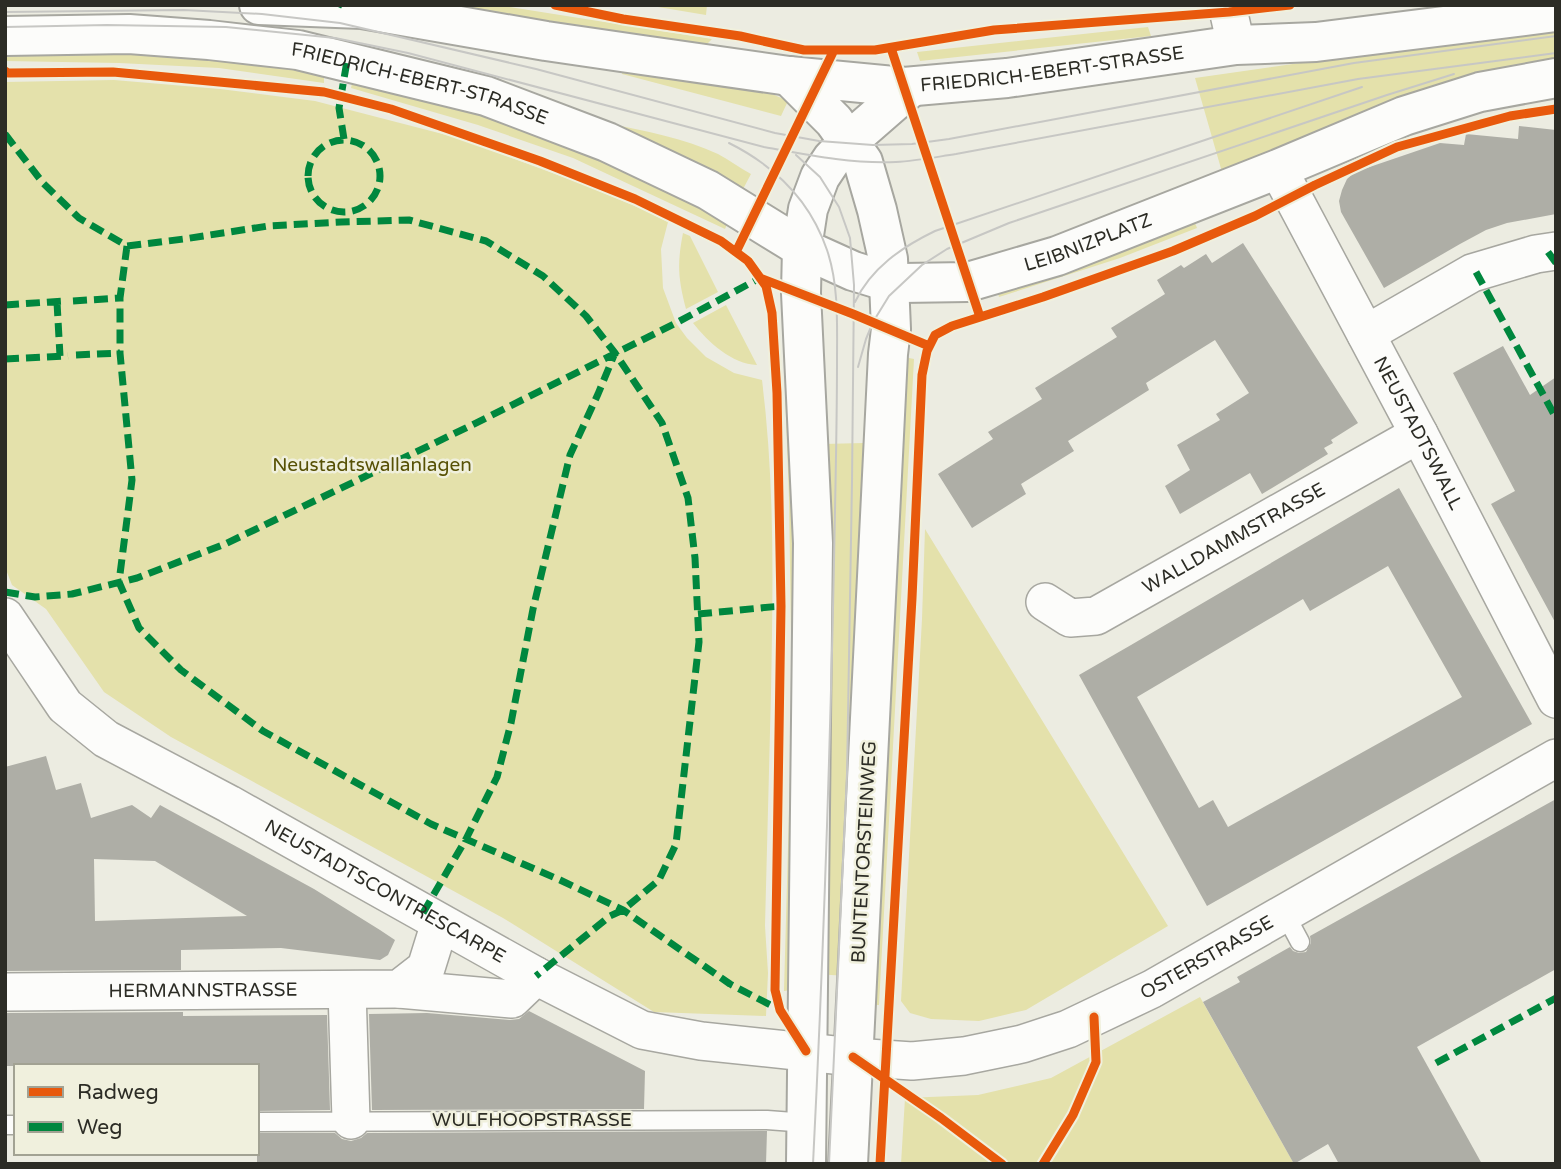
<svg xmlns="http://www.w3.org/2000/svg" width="1561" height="1169" viewBox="0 0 1561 1169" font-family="'Varela Round',sans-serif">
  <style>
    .green { fill: #e4e1ab }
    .building { fill: #aeaea6; fill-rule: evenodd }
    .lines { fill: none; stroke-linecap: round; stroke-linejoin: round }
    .lane-casing { stroke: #a7a7a0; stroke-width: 21 }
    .street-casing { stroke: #a7a7a0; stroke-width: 40 }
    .secondary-casing { stroke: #a7a7a0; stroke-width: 42 }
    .lane { stroke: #fcfcfa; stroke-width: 18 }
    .street { stroke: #fcfcfa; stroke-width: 37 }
    .secondary { stroke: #fcfcfa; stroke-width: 38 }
    .tram { stroke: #c7c7c4; stroke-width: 2 }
    .quiet { stroke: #00873e; stroke-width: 7; stroke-dasharray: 14 7; stroke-linecap: butt }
    .cycleway-casing { stroke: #f0f0dd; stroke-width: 13 }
    .cycleway { stroke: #e8590c; stroke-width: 9 }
    .labels { text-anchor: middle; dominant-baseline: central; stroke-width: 5; stroke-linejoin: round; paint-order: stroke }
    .street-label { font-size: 19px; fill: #2c2c25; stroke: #f0f0dd }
    .park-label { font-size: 19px; fill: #575105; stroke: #f0f0dd }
  </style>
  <rect width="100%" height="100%" fill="#ecece1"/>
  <path class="green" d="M416,5H497L712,39L703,48Z
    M646,5H707L706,15Z
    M1148,27L1151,36L920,61L917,52Z
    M1556,30V62L1222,172L1195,78L1349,56Z
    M117,51L218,58L324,74V83L219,68L119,63L5,61V53Z
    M622,68L763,90L788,101L781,116L622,74Z
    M353,79L478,113L576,147L669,191L728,222L725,229L573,158L478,125L351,88Z
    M114,80L220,89L315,101L458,138L582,184L637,207L668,222L661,249L663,288L676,323L687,338L706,357L734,373L762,380C775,484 773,588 771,693C769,771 767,849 765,926L768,973L766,1016L654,1012L503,918L171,737L104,692L46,609L12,585L5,567V82Z
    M607,123C644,131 684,138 718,154C729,160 740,168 751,174L742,191Z
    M1193,218L1197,228L1120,258L999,297L996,287Z
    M683,233L690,236L718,292L686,309C678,278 677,264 683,233Z
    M726,305L757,365C732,364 708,342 693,323Z
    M782,309L792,311L795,345L791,990L784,991L792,702L789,499Z
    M904,357L914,359L879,1005H873Z
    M864,443L848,976L814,974L823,444Z
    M925,529L1168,926L1026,1010L979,1021L931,1019L910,1013L901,1001L922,619Z
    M1200,997L1294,1164H901L905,1098L978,1095L1051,1078Z"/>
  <path class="building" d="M1519,126L1556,130V214L1507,223L1486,230L1460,244L1384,288L1341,212L1339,201L1342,190L1347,179L1355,172L1440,143L1464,145L1466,134L1518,139Z
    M1243,243L1358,423L1331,440L1333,443L1324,448L1328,454L1262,494L1250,473L1180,514L1165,486L1190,470L1177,445L1220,420L1216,414L1249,393L1215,340L1146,383L1149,390L1068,441L1074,451L1021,484L1026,494L972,528L938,474L993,439L988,432L1042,399L1035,388L1117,337L1111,328L1165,294L1157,280L1181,265L1184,268L1206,254L1212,263Z
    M1503,346L1530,395L1556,377V624L1491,504L1515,491L1453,373Z
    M1399,488L1532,724L1207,906L1079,675L1131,645ZM1388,566L1462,697L1228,827L1213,800L1199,808L1137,697L1303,599L1310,611Z
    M46,756L56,790L81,783L91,818L132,805L151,818L160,805L314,889L380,930L395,940L388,955L380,960L281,948L181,950V970L5,971V767ZM94,859L155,861L247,916L95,921Z
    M1556,799V969L1417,1047L1482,1164H1339L1328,1144L1294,1164L1203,1002L1240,982L1237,977L1290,947L1293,951L1299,953L1306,952L1311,943L1310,936Z
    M529,1011L645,1071L644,1109L372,1110L369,1014L427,1013L510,1020L519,1019Z
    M183,1012V1016L327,1015L330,1110L257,1111V1066H5V1013Z
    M767,1131L766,1164H257V1133H335L342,1139L351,1141L361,1138L367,1133Z"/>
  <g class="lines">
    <g class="lane-casing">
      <path id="lane" d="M1284,912L1300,942
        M257,1122L767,1120L807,1123
        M5,1125H16"/>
    </g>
    <g class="street-casing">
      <g id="street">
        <path d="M1227,5L1236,45"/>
        <path id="s1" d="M1278,169L1419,434L1556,699"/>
        <path d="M1366,334L1472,273L1536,254L1556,251"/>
        <path id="s2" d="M1045,602L1070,618L1096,616L1419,434"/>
        <path id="s3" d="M5,617L65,706L106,739L229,804L536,976L642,1030L701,1041L853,1057L912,1061L964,1056L1022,1044L1068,1029L1152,989L1556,758"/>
        <path d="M399,989L512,999L536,976"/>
        <path d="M347,990L351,1120"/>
        <path id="s4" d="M5,992L399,989L426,968L440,923"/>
      </g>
    </g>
    <g class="secondary-casing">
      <g id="secondary">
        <path id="s5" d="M259,5L362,9L546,41L642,55L789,76L904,87L1007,78L1236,45L1316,42L1556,12"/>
        <path id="s6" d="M5,36L129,34L209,40L298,50L486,96L607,142L708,190L802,248L853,271L889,282L902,283L968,282L1057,256L1278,169L1404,116L1480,92L1556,78"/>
        <path d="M789,76L834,121L863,162L877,210L888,259L891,329L888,354L848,1164"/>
        <path d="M806,1164L813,543L801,293L802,248L808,209L820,177L832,159L849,141L911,87"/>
      </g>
    </g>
    <use href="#lane" class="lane"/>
    <use href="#street" class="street"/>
    <use href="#secondary" class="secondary"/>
    <path class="tram" d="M5,12L184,10L262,14L340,23L536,69L775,133L819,141L873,145L912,144L949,139L1354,63L1556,36
      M5,27L107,25L226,27L335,38L408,53L764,147C808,155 851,164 896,162C916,161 936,157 956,154L1358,79L1556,53
      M729,143C775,166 810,200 827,250C839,285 837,325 837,361C837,411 836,461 835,511C831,729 824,946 813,1164
      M796,155L820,177L839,207L850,238L854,285L852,482L847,774L829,1164
      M855,302C871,268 902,247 935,231L1362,87
      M858,367L866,339L873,322L889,296L922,265L947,249L1009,223L1387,95L1454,74"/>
    <path class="quiet" d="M338,7L339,5
      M5,134L43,183L79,218L127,246L184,239L268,226L341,222L409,220L486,241L543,276L586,316L615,353L662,423L688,498L695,558L699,642L676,844L659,880L623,910L610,916L536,976
      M344,139L339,108L347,61
      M308 176a36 36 0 1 1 72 0a36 36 0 1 1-72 0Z
      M127,246L120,298V353L132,480L119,582L139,628L181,670L263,731L431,824L560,880L623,910L730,984L780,1010
      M1548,252L1556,263
      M1476,272L1556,418
      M73,301L120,298
      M57,302L60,356
      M5,305L64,301
      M76,355L120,353
      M5,359L68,356
      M5,592L35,597L72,594L137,578L225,544L472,425L676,323L760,278L767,281
      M698,614L781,606
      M423,913L466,839L497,777L511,723L533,609L570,455L598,394L615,353
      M1436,1063L1556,998"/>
    <g class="cycleway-casing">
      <path id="cycleway" d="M555,5L623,19L740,36L804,50H875L994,30L1229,12L1290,5
        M891,48L980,317
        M5,71L8,73L113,72L324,92L391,109L540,161L635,199L721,241L748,261L766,286L772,313L777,393L781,606L775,990L780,1010L806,1051
        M736,252L834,50
        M760,278L853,314L929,346
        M853,1057L941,1118L1002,1164
        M880,1164L912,598L922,375L927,351L935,335L952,326L1043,297L1173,251L1255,216L1315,185L1397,147L1510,116L1556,109
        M1043,1164L1073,1115L1096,1062L1094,1017"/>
    </g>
    <use href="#cycleway" class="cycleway"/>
  </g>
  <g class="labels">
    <g class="street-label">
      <text stroke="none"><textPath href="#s5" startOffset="800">FRIEDRICH-EBERT-STRASSE</textPath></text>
      <text stroke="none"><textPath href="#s6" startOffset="420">FRIEDRICH-EBERT-STRASSE</textPath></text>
      <text stroke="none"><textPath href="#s6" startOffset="1138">LEIBNIZPLATZ</textPath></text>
      <text stroke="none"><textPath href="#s1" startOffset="299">NEUSTADTSWALL</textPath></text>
      <text stroke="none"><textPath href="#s2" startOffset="214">WALLDAMMSTRASSE</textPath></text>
      <text transform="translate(864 852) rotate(-87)">BUNTENTORSTEINWEG</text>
      <text stroke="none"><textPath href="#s3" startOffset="478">NEUSTADTSCONTRESCARPE</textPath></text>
      <text stroke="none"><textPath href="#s3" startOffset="1358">OSTERSTRASSE</textPath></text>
      <text stroke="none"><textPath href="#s4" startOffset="198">HERMANNSTRASSE</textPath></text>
      <text x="532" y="1120">WULFHOOPSTRASSE</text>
    </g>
    <g class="park-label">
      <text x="372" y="465">Neustadtswallanlagen</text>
    </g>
  </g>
  <rect width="1561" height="1169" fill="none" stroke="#2c2c25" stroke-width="14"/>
  <rect x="14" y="1064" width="245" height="91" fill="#f0f0dd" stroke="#a2a293" stroke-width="2"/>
  <rect x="28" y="1087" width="35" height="10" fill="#e8590c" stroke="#a2a293" stroke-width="2"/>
  <text x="77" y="1099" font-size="21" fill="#2c2c25">Radweg</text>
  <rect x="28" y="1122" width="35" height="10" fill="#00873e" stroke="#a2a293" stroke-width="2"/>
  <text x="77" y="1134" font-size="21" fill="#2c2c25">Weg</text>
</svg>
